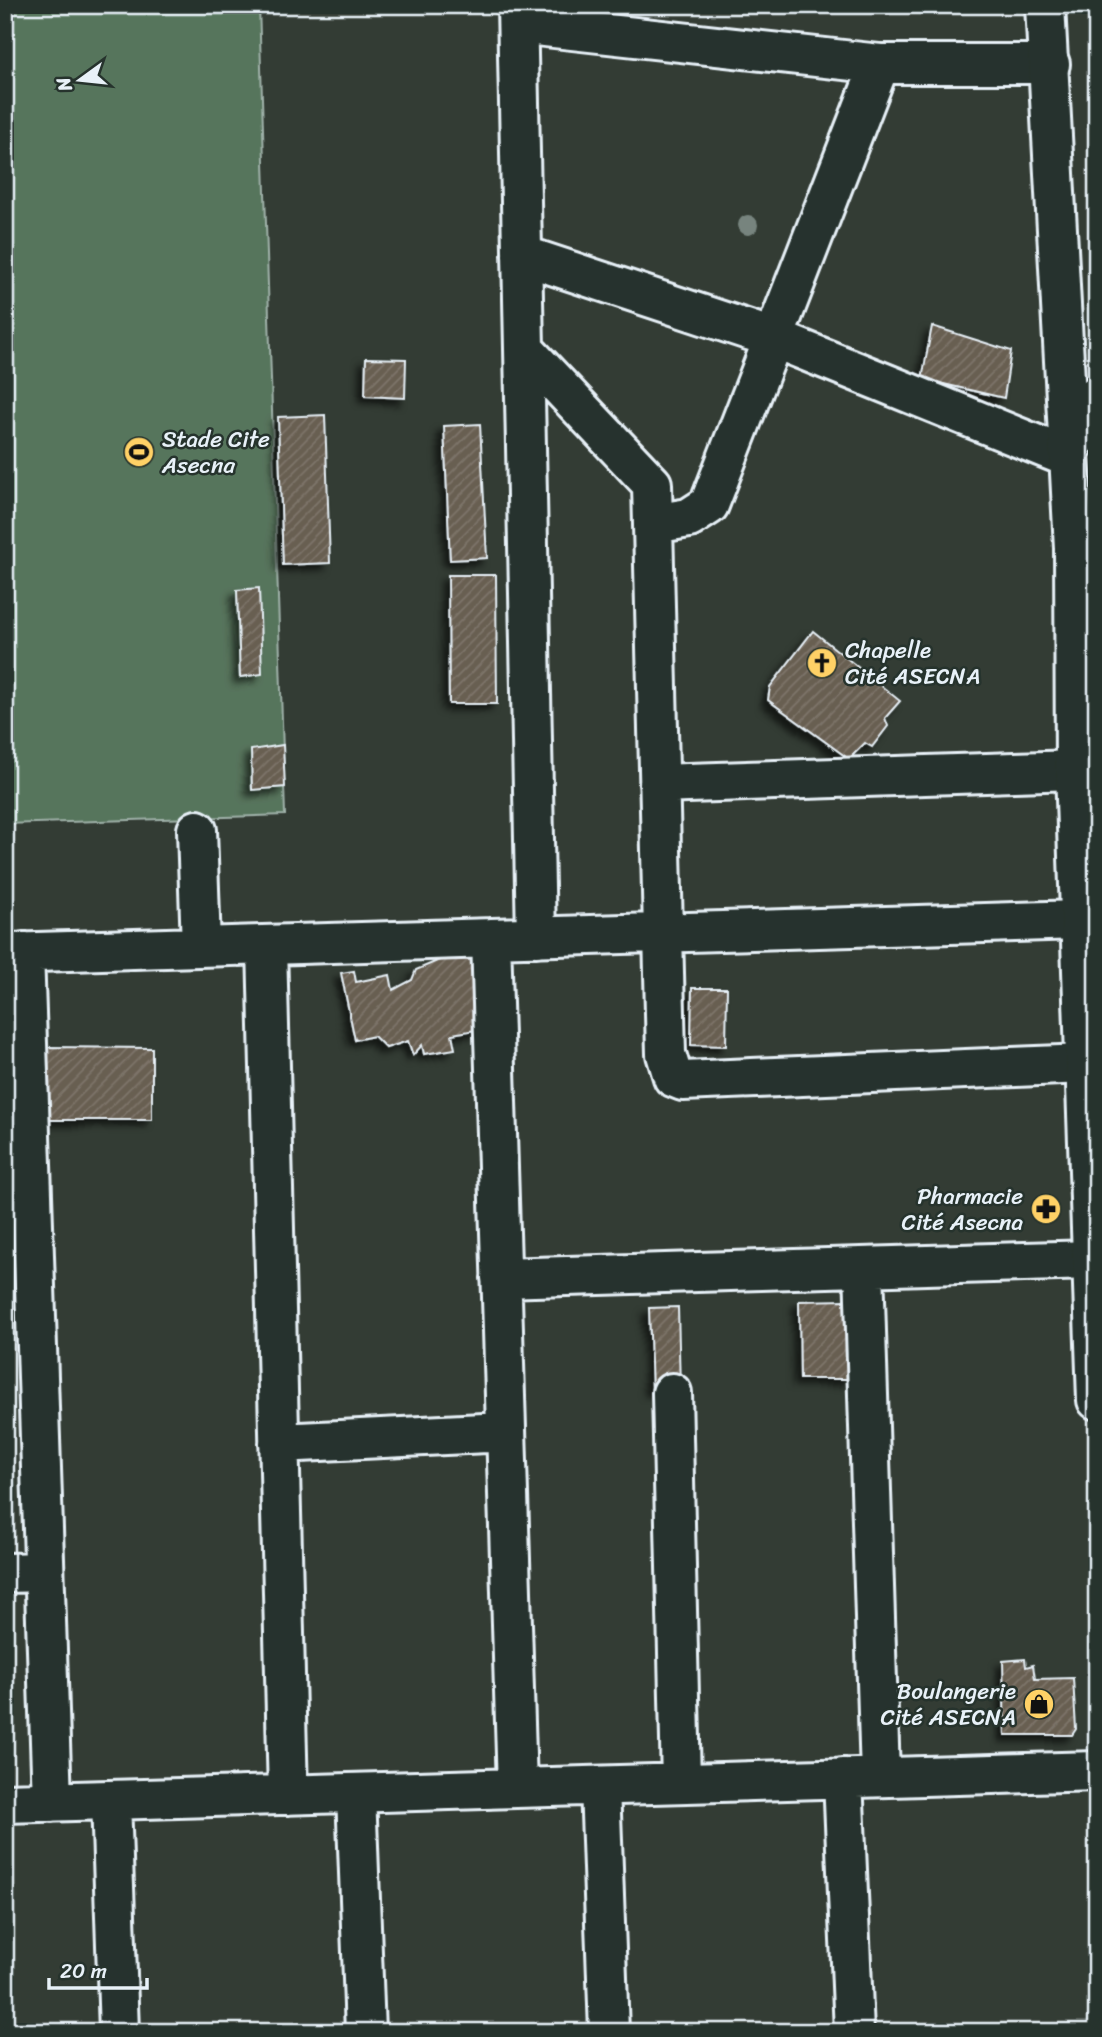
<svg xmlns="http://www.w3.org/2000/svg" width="1102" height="2037" viewBox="0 0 1102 2037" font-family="Sriracha,sans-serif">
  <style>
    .park { fill: #57745c; stroke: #a0b2aa; stroke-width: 2 }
    .building { fill: url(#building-hatch); stroke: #e8f1f8; stroke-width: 2; filter: url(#shadow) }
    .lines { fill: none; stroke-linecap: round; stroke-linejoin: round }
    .minor-casing { stroke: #e8f1f8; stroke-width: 44 }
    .tertiary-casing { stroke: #e8f1f8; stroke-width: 44 }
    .minor { stroke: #26332d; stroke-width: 38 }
    .tertiary { stroke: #26332d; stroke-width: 38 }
    .tree { fill: #77847e }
    .labels { text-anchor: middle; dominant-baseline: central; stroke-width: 5; stroke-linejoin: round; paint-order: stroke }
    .poi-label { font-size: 23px; fill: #e8f1f8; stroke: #26332d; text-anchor: start }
  </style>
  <defs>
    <pattern id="building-hatch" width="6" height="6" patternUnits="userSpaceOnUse" patternTransform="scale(1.75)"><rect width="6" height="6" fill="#685e51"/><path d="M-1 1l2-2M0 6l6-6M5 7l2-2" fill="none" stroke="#7e766b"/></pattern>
    <filter id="shadow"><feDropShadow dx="-6" dy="6" stdDeviation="3.5" flood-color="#0009"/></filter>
  </defs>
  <rect width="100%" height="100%" fill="#333c34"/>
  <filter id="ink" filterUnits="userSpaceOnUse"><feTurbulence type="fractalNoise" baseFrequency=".0143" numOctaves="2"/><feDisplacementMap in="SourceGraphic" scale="14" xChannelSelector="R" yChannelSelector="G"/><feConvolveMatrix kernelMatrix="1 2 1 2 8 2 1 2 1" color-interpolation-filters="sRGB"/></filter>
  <g filter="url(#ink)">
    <path class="park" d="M5,5H259L285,815L5,824Z"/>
    <path class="building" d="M932,326L1011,351L1004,398L922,379Z
      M366,358L406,359L405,398L365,396Z
      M325,415L330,563L283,565L278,417Z
      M480,424L487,558L450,560L444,426Z
      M448,575H496L497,704H449Z
      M259,588L262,674L240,677L237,590Z
      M813,631L900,701L885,718L888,726L872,747L865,743L849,759L768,700L770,687Z
      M283,745L285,787L252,790L251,750Z
      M468,948L487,994L493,1027L452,1034L455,1049L424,1054L422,1045L413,1055L408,1041L386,1048L374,1036L355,1040L341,973L354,971L356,982L390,975L393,990L412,980L416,970Z
      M692,988H727L726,1046L691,1045Z
      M48,1047L152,1048V1120H48Z
      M847,1300L850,1379H800L799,1301Z
      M678,1307L680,1389L652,1390L649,1308Z
      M1025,1659L1026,1667L1033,1665L1035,1679L1073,1678L1076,1729L1072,1735H1005L1003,1661Z"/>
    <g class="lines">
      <g class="minor-casing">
        <path id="minor" d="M517,5L536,937
          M518,24L880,64H1050
          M522,255L776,339L1067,457L1097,395
          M524,349L652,484L666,1054L673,1077L683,1081L1085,1064
          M653,524L689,518L709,505L880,64
          M659,784L1075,770
          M197,830L201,947
          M491,938L517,1788
          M267,945L288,1795
          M24,952L52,1802
          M5,953L1080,920
          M864,1267L880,1777
          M501,1278L1092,1260
          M672,1393L681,1783
          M279,1443L506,1432
          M5,1573L44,1572
          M843,1778L854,2032
          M600,1786L609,2032
          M356,1793L365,2032
          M111,1800L119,2032
          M5,1803L1097,1771"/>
      </g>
      <g class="tertiary-casing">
        <path id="tertiary" d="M1045,5L1074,548L1075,770L1097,1400"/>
      </g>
      <use href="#minor" class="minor"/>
      <use href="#tertiary" class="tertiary"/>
    </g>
    <circle class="tree" cx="748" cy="225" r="10"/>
  </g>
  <defs>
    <g id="stadium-disc" transform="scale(1.575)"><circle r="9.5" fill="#ffd166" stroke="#26332d"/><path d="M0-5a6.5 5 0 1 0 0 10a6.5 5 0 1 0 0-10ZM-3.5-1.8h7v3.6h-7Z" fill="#111"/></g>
    <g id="church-disc" transform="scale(1.575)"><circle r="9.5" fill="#ffd166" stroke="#26332d"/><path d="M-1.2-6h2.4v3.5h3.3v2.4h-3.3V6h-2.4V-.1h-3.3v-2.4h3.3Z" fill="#111"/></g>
    <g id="pharmacy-disc" transform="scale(1.575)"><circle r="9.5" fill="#ffd166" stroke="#26332d"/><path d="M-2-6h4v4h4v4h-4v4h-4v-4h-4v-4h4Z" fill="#111"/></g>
    <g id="shop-disc" transform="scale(1.575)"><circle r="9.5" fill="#ffd166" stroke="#26332d"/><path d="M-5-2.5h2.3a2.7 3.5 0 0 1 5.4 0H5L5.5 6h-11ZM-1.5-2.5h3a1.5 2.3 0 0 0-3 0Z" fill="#111"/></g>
  </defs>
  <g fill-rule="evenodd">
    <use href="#stadium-disc" x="139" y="452"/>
    <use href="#church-disc" x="822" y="663"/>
    <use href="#pharmacy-disc" x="1046" y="1209"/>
    <use href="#shop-disc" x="1039" y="1704"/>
  </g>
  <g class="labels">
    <g class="poi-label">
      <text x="162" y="439">Stade Cite<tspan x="162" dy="26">Asecna</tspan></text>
      <text x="845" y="650">Chapelle<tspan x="845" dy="26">Cité ASECNA</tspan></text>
      <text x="1023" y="1196" text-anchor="end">Pharmacie<tspan x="1023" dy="26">Cité Asecna</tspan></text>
      <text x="1016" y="1691" text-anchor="end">Boulangerie<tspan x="1016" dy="26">Cité ASECNA</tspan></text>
    </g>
  </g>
  <rect width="1102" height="2037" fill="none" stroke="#26332d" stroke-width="28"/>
  <rect x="14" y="14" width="1074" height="2009" fill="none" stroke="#e8f1f8" stroke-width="2.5" filter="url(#ink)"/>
  <g transform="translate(80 80) rotate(255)" stroke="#26332d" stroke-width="5" paint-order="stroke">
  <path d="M0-5L12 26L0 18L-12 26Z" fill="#e8f1f8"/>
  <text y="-10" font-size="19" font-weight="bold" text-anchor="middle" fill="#e8f1f8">N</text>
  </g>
  <path d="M49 1978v10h98v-10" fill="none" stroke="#e8f1f8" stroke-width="3.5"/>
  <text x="60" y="1978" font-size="21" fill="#e8f1f8" stroke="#26332d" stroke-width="5" paint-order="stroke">20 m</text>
</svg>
